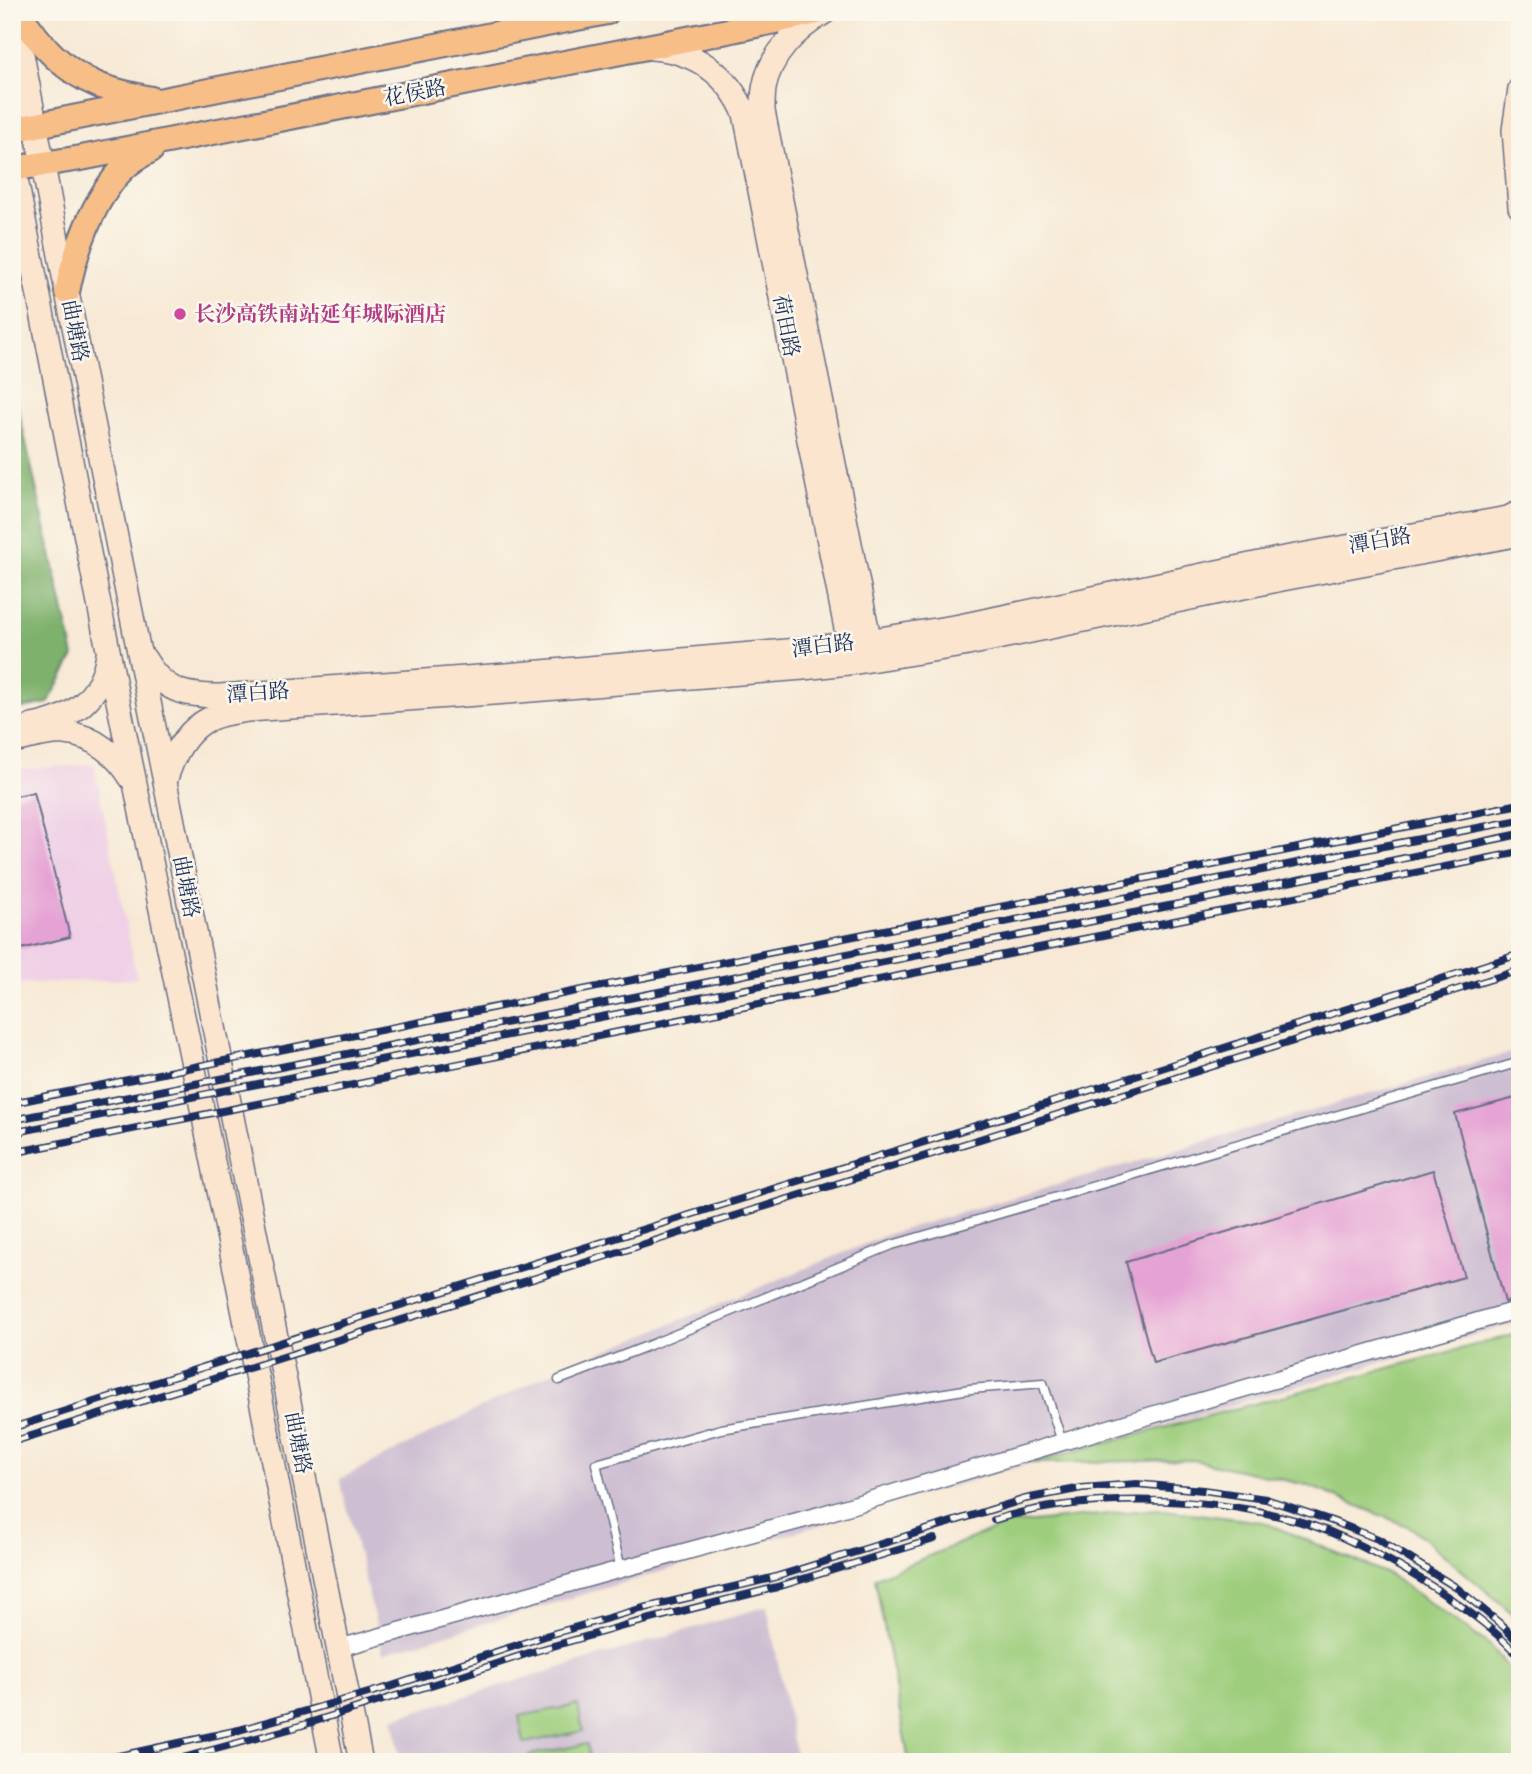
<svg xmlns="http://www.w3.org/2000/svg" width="1532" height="1774" viewBox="0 0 1532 1774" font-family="'IM FELL Double Pica','Noto Serif SC',serif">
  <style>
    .built { fill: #efd0e6 }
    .industrial { fill: #cdbed2 }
    .green { fill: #9ece7d; stroke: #5c7e6e; stroke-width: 2 }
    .forest { fill: #7eb16c; stroke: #4c7065; stroke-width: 2 }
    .building { fill: #e5a2d4 }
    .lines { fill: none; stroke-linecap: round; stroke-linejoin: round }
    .lane-casing { stroke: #687088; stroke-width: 11 }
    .street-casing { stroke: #687088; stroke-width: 19 }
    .secondary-casing { stroke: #687088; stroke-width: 26 }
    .primary-casing { stroke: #687088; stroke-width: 28 }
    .lane { stroke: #fff; stroke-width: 8 }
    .street { stroke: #fff; stroke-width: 16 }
    .secondary { stroke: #fce5cf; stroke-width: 23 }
    .primary { stroke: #f7be88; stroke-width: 24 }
    .rail-casing { stroke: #1b2f5e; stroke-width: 8 }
    .rail { stroke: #fbf7ec; stroke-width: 5; stroke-dasharray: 16; stroke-linecap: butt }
    .hotel-dot { fill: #d1479c; stroke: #fbf7ec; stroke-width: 2.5 }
    .labels { text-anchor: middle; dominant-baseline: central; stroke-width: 5; stroke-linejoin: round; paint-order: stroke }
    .street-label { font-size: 21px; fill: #1b2f5e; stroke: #fbf7ec }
    .hotel-label { font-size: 21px; font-weight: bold; fill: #b23c85; stroke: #fbf7ec; text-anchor: start }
  </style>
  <rect width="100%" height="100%" fill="#fbf7ec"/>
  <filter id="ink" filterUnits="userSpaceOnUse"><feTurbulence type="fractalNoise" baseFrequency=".0143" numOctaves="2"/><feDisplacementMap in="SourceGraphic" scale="14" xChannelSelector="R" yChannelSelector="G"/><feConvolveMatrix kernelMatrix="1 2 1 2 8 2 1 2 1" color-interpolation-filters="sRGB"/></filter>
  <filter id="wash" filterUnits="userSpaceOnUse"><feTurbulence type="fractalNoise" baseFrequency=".00686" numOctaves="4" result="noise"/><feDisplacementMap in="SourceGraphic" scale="28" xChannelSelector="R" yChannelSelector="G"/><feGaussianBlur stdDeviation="1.57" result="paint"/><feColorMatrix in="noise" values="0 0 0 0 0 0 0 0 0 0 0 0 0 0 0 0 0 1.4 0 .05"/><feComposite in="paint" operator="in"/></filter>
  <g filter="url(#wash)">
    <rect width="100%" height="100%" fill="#f7e9d5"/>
    <path class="built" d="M94,764L137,979L12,984V770Z"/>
    <path class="industrial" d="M1520,1050V1322L1031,1463L383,1653L340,1479L544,1376L892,1233Z
      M767,1606L797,1762H401L393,1718Z"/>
    <path class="green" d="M1520,1333V1622L1512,1613L1412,1528L1307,1485L1193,1460L1031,1463Z
      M1156,1509L1263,1522L1390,1575L1491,1646L1520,1683V1762H909L875,1578L1004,1525Z
      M578,1705L583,1731L524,1743L519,1716Z
      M587,1744L590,1762H531L530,1755Z"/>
    <path class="forest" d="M12,381L74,656L48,703L12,710Z"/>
    <g id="blocks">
      <path class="building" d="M34,792L70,937L21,949L12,911V797Z
        M1515,1098L1520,1116V1298L1505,1302L1455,1114Z
        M1433,1170L1464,1277L1153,1363L1126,1262Z"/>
    </g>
  </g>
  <g filter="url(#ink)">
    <use href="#blocks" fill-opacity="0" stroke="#687088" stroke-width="2"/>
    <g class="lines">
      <g class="lane-casing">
        <path id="lane" d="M559,1380L650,1345L892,1245L1520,1062
          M621,1569L596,1464L721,1429L970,1389L1043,1383L1062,1442"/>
      </g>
      <g class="street-casing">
        <path id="street" d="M339,1648L621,1569L820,1515L1152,1415L1520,1309"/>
      </g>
      <g class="secondary-casing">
        <path id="secondary" d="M14,12L67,292L361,1762
          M825,12C797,29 769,55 764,89C763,96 763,104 763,111L872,653
          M652,48C695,51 728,74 745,114L852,659
          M1520,89L1514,130L1520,207
          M12,159L118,701L237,1278L332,1762
          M144,658C163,691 183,696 220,696L506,675L798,650L855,643L960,626L1279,559L1508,518L1520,512
          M32,726C74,718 100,699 108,655
          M12,741C29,738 49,731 66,733C94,736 117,755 131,778
          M165,782C172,758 185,731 209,719C221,713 235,712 248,710L507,692L803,668L857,662L963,645L1282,579L1520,534"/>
      </g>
      <g class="primary-casing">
        <path id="primary" d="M19,12C38,43 64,71 98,85C115,92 134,95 151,99
          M12,130L607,12
          M12,169L81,158L723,32L817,12
          M67,292C75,251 93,198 124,168C132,160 141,155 151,150"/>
      </g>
      <use href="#lane" class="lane"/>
      <use href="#street" class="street"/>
      <use href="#secondary" class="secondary"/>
      <use href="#primary" class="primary"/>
      <g class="rail-casing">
        <path id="rail" d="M12,1103L1520,804
          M12,1120L555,1013L1336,855L1520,820
          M12,1133C514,1031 1018,940 1520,834
          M12,1153L1520,852
          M12,1428L333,1326L1152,1071L1520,954
          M12,1442L1520,970
          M994,1520C1087,1490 1240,1495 1330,1532C1373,1550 1413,1573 1451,1599C1475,1616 1501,1635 1520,1658
          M91,1762L239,1730L386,1688L545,1636L640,1609L772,1578L1025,1499L1082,1488L1137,1484L1203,1490L1266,1499L1332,1521L1378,1539L1457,1588L1503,1626L1520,1644
          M168,1762L293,1728L447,1680L532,1652L623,1626L777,1587L934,1539"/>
      </g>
      <use href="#rail" class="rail"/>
    </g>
  </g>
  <circle class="hotel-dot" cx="180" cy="314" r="7"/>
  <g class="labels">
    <g class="street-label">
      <text transform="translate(415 93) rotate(-11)">花侯路</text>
      <text transform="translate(786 326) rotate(79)">荷田路</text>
      <text transform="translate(75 331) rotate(79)">曲塘路</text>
      <text transform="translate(1380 541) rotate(-10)">潭白路</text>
      <text transform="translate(823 646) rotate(-7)">潭白路</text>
      <text transform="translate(258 693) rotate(-4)">潭白路</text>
      <text transform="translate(186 887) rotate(79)">曲塘路</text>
      <text transform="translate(298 1443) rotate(79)">曲塘路</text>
    </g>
    <g class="hotel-label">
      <text x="194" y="314">长沙高铁南站延年城际酒店</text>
    </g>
  </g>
  <rect width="1532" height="1774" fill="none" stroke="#fbf7ec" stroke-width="42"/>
</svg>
